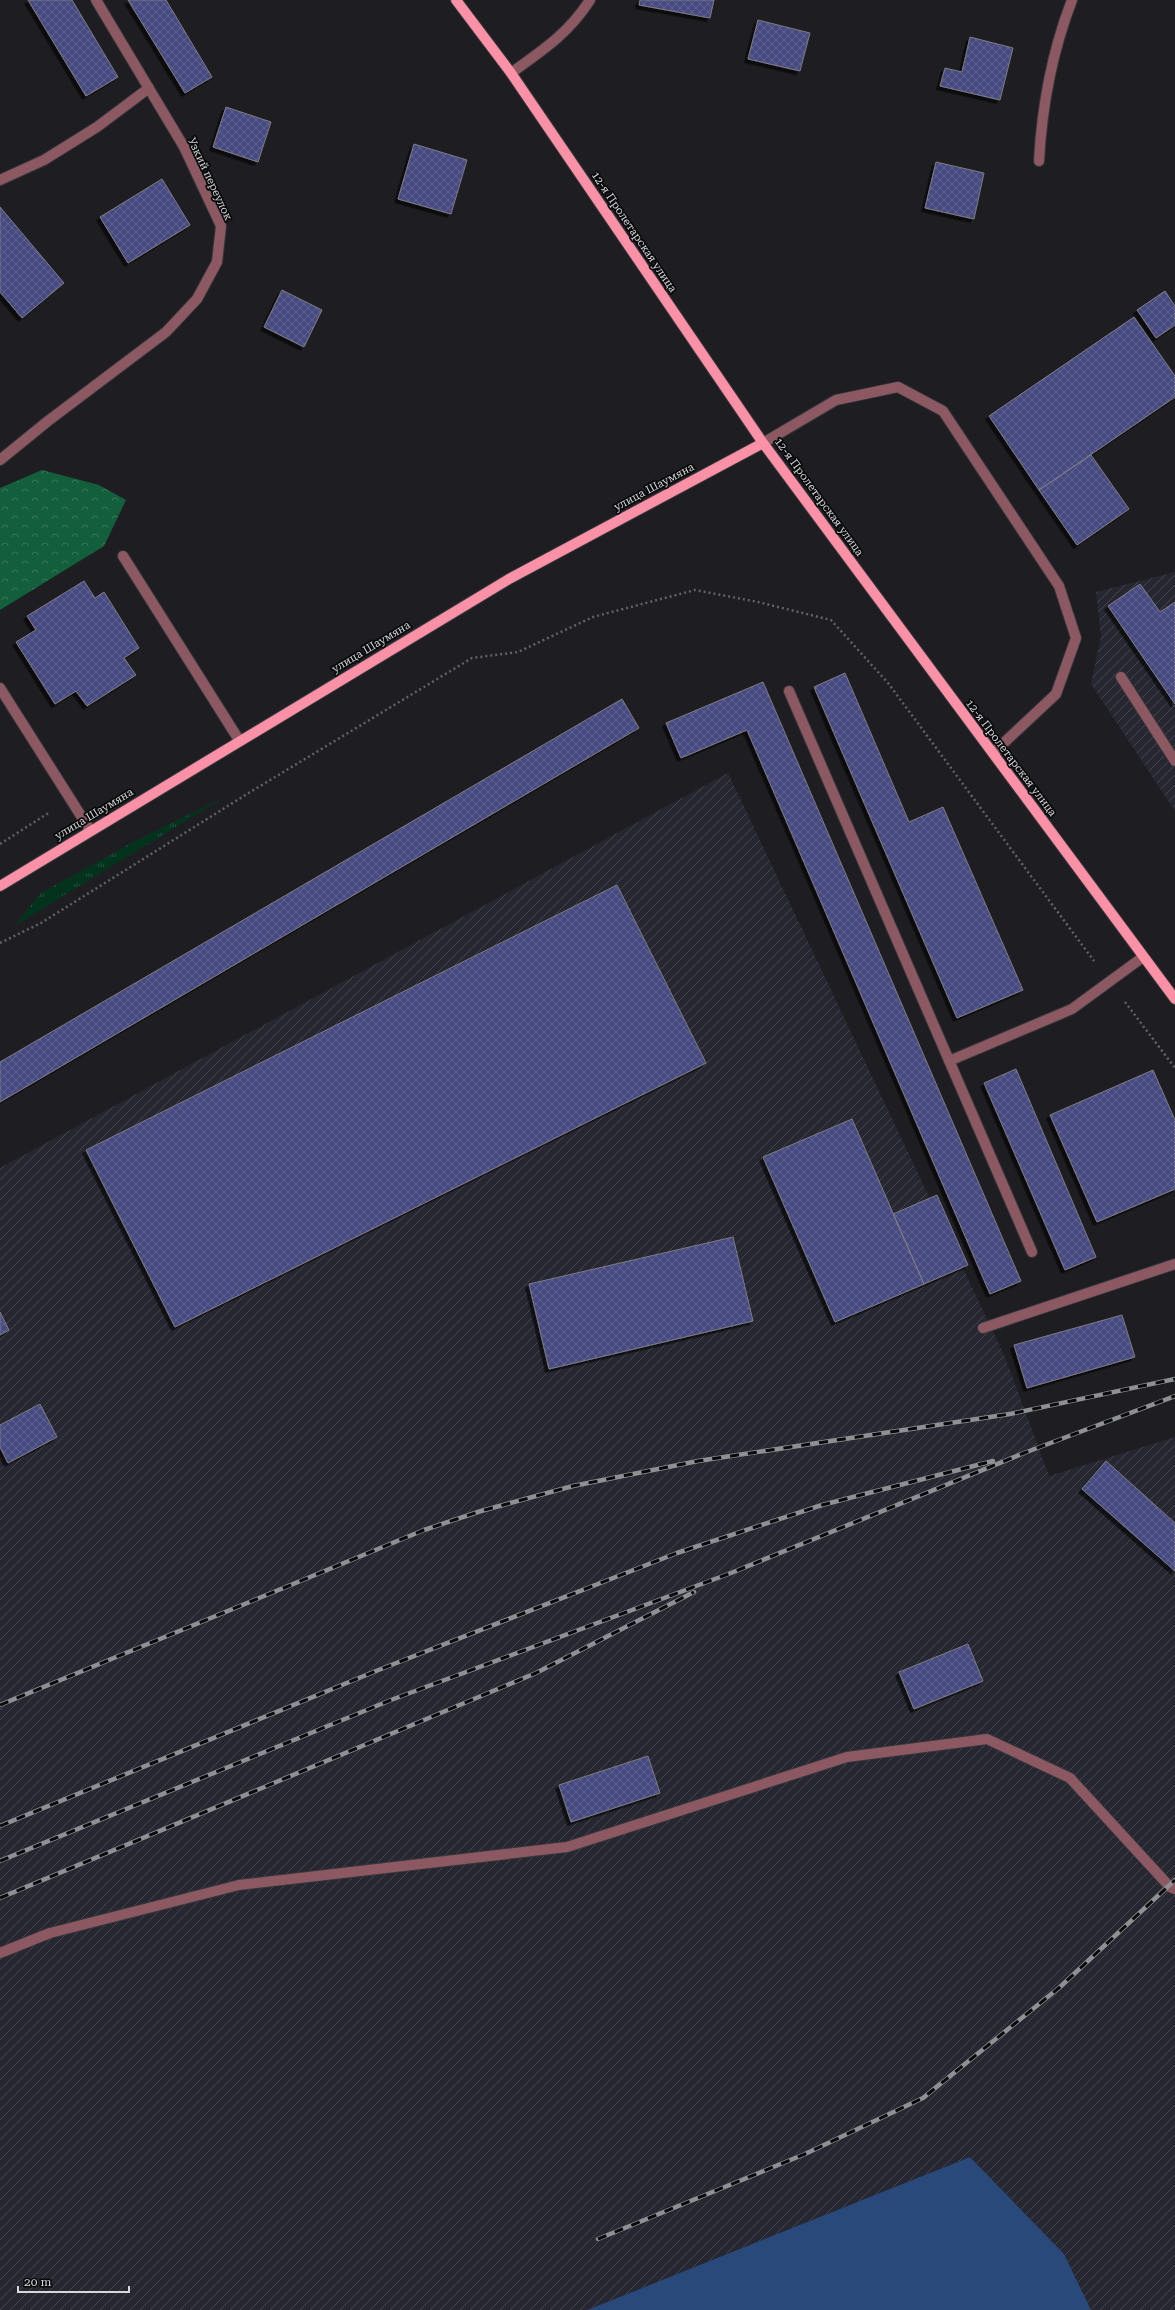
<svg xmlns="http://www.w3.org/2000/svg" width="1175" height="2310" viewBox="0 0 1175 2310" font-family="'Roboto Serif',serif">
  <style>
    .industrial { fill: url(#industrial-furrows) }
    .grass { fill: url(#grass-tufts) }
    .forest { fill: url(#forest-crowns) }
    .water { fill: #2a497b }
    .building { fill: url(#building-cross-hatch); stroke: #7d7d82; filter: url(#shadow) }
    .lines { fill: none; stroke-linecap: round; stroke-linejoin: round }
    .minor-casing { stroke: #38383c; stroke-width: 12 }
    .major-casing { stroke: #38383c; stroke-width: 12 }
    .path { stroke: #626366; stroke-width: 2.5; stroke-dasharray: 2 3; stroke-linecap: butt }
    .minor { stroke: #8c5962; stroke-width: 10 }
    .major { stroke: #fb91a7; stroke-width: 10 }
    .rail-casing { stroke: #8f9093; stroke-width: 4.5 }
    .rail { stroke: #08090a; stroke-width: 3; stroke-dasharray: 9; stroke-linecap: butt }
    .labels { text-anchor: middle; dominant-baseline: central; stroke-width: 3.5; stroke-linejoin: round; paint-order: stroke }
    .street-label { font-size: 11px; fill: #d6d7d9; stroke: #08090a }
  </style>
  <defs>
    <pattern id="industrial-furrows" width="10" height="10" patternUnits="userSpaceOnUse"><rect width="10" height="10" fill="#262731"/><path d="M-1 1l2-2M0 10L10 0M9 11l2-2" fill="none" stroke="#45464e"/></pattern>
    <pattern id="grass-tufts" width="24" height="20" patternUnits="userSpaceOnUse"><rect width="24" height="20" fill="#03331d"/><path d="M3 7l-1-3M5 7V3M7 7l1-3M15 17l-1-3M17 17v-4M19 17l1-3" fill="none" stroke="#27503d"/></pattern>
    <pattern id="forest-crowns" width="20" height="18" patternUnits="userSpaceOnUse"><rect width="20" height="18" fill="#135f3c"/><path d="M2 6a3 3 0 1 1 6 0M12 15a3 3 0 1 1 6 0" fill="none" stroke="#357558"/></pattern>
    <pattern id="building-cross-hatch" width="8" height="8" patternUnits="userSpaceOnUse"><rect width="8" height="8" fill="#474981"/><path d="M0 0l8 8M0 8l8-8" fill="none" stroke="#616292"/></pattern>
    <filter id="shadow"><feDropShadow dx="-3.5" dy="3.5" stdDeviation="0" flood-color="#0009"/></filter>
  </defs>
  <rect width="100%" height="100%" fill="#1e1e22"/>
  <path class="industrial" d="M1175,572V811L1091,684L1101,636L1096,592Z
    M728,773L1005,1357L1049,1476L1175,1437V2310H1091L1064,2254L970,2157L587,2310H0V1168Z"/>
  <path class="grass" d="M225,797L14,926L41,893L137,840Z"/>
  <path class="forest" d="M42,470L99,485L126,500L104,546L0,610V488Z"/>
  <path class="water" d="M970,2157L1064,2254L1091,2310H587Z"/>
  <path class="building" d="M28,0H72L118,77L86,96Z
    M128,0H166L212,77L185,93Z
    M640,0H714L710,18L639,5Z
    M758,20L810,33L800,71L748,59Z
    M970,37L1013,48L1000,100L940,86L945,68L962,72Z
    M226,107L271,122L258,162L213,147Z
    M414,144L467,160L451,214L398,199Z
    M936,162L984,173L974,219L925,208Z
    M162,179L190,225L128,263L100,217Z
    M0,207L64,283L22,318L0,292Z
    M282,290L322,310L304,347L264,327Z
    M1165,291L1175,306V325L1156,338L1137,310Z
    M1134,317L1175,376V397L1039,490L989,416Z
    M1091,455L1129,509L1077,545L1039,490Z
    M84,581L95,598L104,592L139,648L124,658L136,675L87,706L76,691L55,704L16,642L36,630L27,616Z
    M1140,584L1160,612L1175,602V704L1108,606Z
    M845,673L909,822L943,807L1023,990L957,1018L814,687Z
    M763,682L1021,1281L990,1294L747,730L681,758L666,723Z
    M622,699L639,728L0,1102V1062Z
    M617,885L706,1063L175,1327L86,1150Z
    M1016,1069L1096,1257L1065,1270L984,1083Z
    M1153,1070L1175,1120V1189L1097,1222L1050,1115Z
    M852,1119L924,1284L835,1322L763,1157Z
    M937,1195L968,1265L924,1284L893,1214Z
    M733,1237L753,1321L549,1369L529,1284Z
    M0,1312L9,1330L0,1335Z
    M1122,1315L1135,1357L1027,1388L1014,1345Z
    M40,1404L57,1437L8,1463L0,1447V1425Z
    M1106,1461L1175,1523V1571L1082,1489Z
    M968,1644L983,1681L914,1709L899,1672Z
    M648,1756L660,1793L571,1822L559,1785Z"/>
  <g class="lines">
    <g class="minor-casing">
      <path id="minor" d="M511,73C543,50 568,34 590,0
        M1039,161C1042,105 1052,52 1072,0
        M0,180L44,160L97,127L149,88
        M763,443L836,400L898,387L943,411L1059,586L1076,638L1056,694L993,753
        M0,460L48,421L166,332L197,299L217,262L221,226L184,147L96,0
        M123,556L239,740
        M1121,677L1175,761
        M0,688L90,830
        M789,691L1032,1252
        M949,1061L1072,1009L1143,957
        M983,1328L1175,1264
        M0,1953L50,1933L239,1885L567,1847L847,1757L987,1739L1070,1778L1170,1887L1175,1889"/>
    </g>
    <g class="major-casing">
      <path id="major" d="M456,0L511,73L763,443L1175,999
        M0,886L509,579L763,443"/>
    </g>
    <path class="path" d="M0,844L50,812
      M0,943L41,923L247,794L472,658L518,652L593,617L695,590L758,602L831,620L888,683L1094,961
      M1125,1002L1175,1068"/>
    <use href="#minor" class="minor"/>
    <use href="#major" class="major"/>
    <g class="rail-casing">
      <path id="rail" d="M0,1705L424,1530L481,1511L573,1486L698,1461L1010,1414L1175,1379
        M0,1826L376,1671L677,1553L822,1505L993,1461
        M0,1861L391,1700L731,1573L1024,1453L1175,1396
        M0,1898L536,1673L694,1592
        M598,2239L805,2154L923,2098L1060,1987L1175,1880"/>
    </g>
    <use href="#rail" class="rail"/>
  </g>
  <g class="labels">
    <g class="street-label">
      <text transform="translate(210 179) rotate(65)">Узкий переулок</text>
      <text transform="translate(634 232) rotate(56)">12-я Пролетарская улица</text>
      <text transform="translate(654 487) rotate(-28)">улица Шаумяна</text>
      <text transform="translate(819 497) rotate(54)">12-я Пролетарская улица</text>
      <text transform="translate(371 647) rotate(-31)">улица Шаумяна</text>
      <text transform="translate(1011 758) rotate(53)">12-я Пролетарская улица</text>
      <text transform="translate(94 814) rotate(-31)">улица Шаумяна</text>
    </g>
  </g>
  <path d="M18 2286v6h111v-6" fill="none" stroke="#d6d7d9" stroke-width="2"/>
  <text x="24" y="2286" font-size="12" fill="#d6d7d9" stroke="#08090a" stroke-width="3" paint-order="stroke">20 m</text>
</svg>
